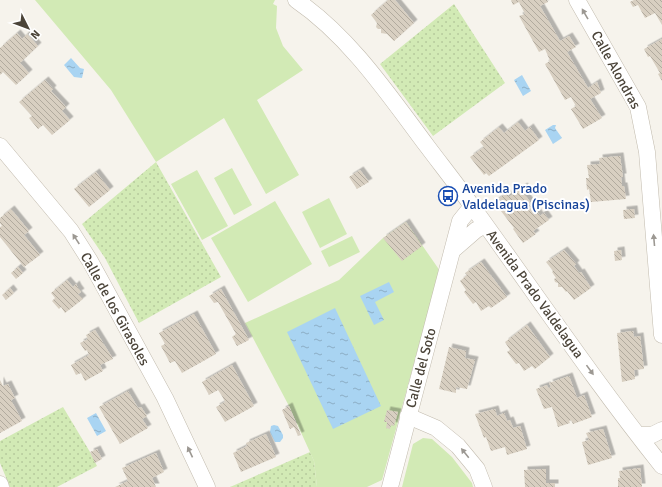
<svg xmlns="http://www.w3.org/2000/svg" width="662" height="487" viewBox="0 0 662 487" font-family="Signika,sans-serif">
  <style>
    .grass { fill: url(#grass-dots) }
    .park { fill: #d2eab5 }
    .water { fill: url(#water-ripples) }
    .building { fill: url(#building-back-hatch); filter: url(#shadow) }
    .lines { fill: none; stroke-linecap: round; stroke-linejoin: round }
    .minor-casing { stroke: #c2bbae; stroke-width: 17 }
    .minor { stroke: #fff; stroke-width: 16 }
    .oneway { fill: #9c9892 }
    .labels { text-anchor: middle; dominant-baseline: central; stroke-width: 4; stroke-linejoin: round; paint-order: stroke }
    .street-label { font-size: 14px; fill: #4b4439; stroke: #fff }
    .transit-label { font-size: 14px; fill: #164399; stroke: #fff; text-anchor: start }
  </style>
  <defs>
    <pattern id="grass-dots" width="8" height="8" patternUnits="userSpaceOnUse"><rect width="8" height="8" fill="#d2eab5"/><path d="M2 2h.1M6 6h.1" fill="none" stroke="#b6ca9c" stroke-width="1.8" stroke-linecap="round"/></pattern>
    <pattern id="water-ripples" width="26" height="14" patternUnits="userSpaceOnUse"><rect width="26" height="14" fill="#a9d4f2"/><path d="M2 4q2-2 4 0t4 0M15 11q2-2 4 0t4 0" fill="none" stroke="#8caec5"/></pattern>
    <pattern id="building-back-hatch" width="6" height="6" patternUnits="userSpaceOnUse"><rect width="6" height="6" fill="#d8cfc1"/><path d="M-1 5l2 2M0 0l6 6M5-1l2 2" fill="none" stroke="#b1aa9e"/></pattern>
    <filter id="shadow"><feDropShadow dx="3.5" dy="-3.5" stdDeviation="0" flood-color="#0004"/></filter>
  </defs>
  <rect width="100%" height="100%" fill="#f6f3ec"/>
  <path class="grass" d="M454,4L505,83L433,136L380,64Z
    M156,162L221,277L139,323L105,258L82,224Z
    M63,407L90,452L97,466L57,487H10L0,463V441Z
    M310,452L314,461L317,487H230Z"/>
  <path class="park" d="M35,0H275L273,4L277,6L276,28L283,46L303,70L257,100L299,175L266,194L224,118L156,162L111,90Z
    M232,168L252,205L234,215L214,178Z
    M197,170L228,226L202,240L171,184Z
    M329,198L347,234L320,248L302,212Z
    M275,201L312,264L248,302L211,238Z
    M406,222L438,268L439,272L382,480L367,487H317L314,461L289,406L245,323L339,280L383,238Z
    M352,236L360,252L329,267L321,251Z
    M423,438L432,439L452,457L472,483L473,487H402L413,444Z"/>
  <path class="water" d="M71,58L80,68L84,69L82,78L74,77L64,65Z
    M522,75L531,91L523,96L514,80Z
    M553,125H556L555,128L562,138L553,144L545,130Z
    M389,282L394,292L375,302L384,320L374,325L360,296Z
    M335,308L381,406L333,429L287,332Z
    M96,413L106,431L97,436L87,418Z
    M274,425L278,426L283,435V438L280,442H275L270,432L271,426Z"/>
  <path class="building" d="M388,0H395L414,23L394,41L387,34L381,33V29H378L376,27L377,23L371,15Z
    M511,0H547L548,2L540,6L560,41L569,36L576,47L567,52L588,88L597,82L601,93L590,99L602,118L583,129L571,109L576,106L573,101L571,97L565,100L545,64L550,61L545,49L539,52L519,16L525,14L519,2L513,5Z
    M634,0H662V25L655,13L645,18L638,5L633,7L630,2Z
    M17,33L22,39L27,34L38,46L20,63L29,73L16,85L3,72L0,75V48Z
    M662,39V81L658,74L660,73L650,56L648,57L644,49Z
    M45,80L53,89L51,91L66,107L62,111L70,120L52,135L43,125L38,129L29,118L32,116L19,102Z
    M518,122L525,131L530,127L539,140L489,176L486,173L484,175L470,157L484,147L480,142L499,127L504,133Z
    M620,156L623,177H621L622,186H624L626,199L591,202L589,189L587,190L586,178H589L587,165L600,164L599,158Z
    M360,170L369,182L357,189L349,177Z
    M96,172L110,190L89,207L74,189Z
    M524,186L526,189L523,192L540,216L544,213L549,220L533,231L536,234L523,243L513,229L514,228L494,202L507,193L509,197Z
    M11,209L29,231L24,235L40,255L24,267L0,237V227L2,226L0,223V218Z
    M634,209L635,218L624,219L623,210Z
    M406,222L422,246L402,261L383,238Z
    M564,250L576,264L574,266L579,273L581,272L591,288L574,300L567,291L566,292L562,287H558V283L555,282L554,279L556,278L552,272L553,271L546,262Z
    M621,250L622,260L615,261L614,251Z
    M481,262L507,297L491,308L489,306L481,311L476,302L473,304L464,292L466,290L460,281L467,275L465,273Z
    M18,267L23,273L16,279L11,273Z
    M67,280L73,287L76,284L78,288L81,292L78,294L83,299L65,313L61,307L59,309L52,301L55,298L51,293Z
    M10,288L14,293L6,300L2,295Z
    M221,289L249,340L237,346L232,337L236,334L218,302L214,303L209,296Z
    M194,314L216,354L182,373L175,361L170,363L161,346L165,344L159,333Z
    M527,325L550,357L535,369L532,366L524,371L519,363L516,364L507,352L510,350L505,342Z
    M95,330L113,359L100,365L103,371L85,381L81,373L76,375L71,365L89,355L87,350L85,351L80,343L88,339L86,335Z
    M633,331L634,337L640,336L644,369L634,370L635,379L622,382L617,333Z
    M449,347L466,351L465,358L475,360L467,389L456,387V393L439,389Z
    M232,365L254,406L225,422L216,407L225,402L222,396L218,390L209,395L202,382Z
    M569,376L577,398L584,395L592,417L573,424L571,420L569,421L570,423L558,427L552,407L544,409L536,389L547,385L548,388L551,387L549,383Z
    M0,380L3,386L8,384L15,398L11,400L22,421L0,433Z
    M128,391L138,408L141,407L147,416L142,419L148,428L120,444L99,407Z
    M289,406L301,435L298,436L294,427L290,429L282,410Z
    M495,409L497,416L504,413L507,421L510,420L513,428L520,426L527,449L507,455L505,447L491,451L486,437L484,438L475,414Z
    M387,410L398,412L394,426L391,425L390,429L386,428L387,422H384Z
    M603,429L612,458L588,465L582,442L589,440L586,433Z
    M266,434L276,457L241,472L233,453L247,446L246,443Z
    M97,449L102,459L95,463L90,452Z
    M156,453L164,472L152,478L156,487H115L128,481L122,468Z
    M640,468L642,487H618V478H620L619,471Z
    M546,469V483H555V487H525L524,470Z"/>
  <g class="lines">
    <g class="minor-casing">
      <path id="minor" d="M296,0C350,37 388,94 427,146C442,166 458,186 472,206C535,293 595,382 662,466
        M577,0L638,107L647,152L662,335
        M0,146L71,231L90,261L165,398L207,487
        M453,250L476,230L485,225
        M408,416L436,428L458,446L477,469L484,487
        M638,435H652L662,430
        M0,484L1,487
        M390,487L460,221L472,206"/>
    </g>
    <use href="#minor" class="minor"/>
  </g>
  <defs><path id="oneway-solid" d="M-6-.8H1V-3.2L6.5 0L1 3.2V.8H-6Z"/></defs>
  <g class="oneway">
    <use href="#oneway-solid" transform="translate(585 14) rotate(-120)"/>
    <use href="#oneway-solid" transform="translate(76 239) rotate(-123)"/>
    <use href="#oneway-solid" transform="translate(654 240) rotate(-95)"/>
    <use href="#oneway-solid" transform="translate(590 370) rotate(54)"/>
    <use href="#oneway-solid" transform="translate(190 452) rotate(-115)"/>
    <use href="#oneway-solid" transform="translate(465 453) rotate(-129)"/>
  </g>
  <defs>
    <g id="bus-ring" transform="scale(1)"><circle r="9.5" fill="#fff" stroke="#1a4fb4" stroke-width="1.5"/><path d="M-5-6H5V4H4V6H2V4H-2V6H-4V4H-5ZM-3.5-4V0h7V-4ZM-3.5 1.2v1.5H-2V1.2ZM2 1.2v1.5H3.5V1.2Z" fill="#1a4fb4"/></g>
  </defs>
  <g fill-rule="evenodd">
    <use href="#bus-ring" x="448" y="196"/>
  </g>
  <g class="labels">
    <g class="street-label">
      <text transform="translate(616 70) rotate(61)">Calle Alondras</text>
      <text transform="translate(535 294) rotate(54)">Avenida Prado Valdelagua</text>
      <text transform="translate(115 309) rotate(61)">Calle de los Girasoles</text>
      <text transform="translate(421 368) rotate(-75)">Calle del Soto</text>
    </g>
    <g class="transit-label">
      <text x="462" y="188">Avenida Prado<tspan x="462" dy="16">Valdelagua (Piscinas)</tspan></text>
    </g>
  </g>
  <g transform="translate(28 28) rotate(132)" stroke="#ffffff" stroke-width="3" paint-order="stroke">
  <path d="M0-3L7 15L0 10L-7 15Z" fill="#4b4439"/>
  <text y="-6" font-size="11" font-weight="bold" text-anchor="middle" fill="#4b4439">N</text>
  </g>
</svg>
